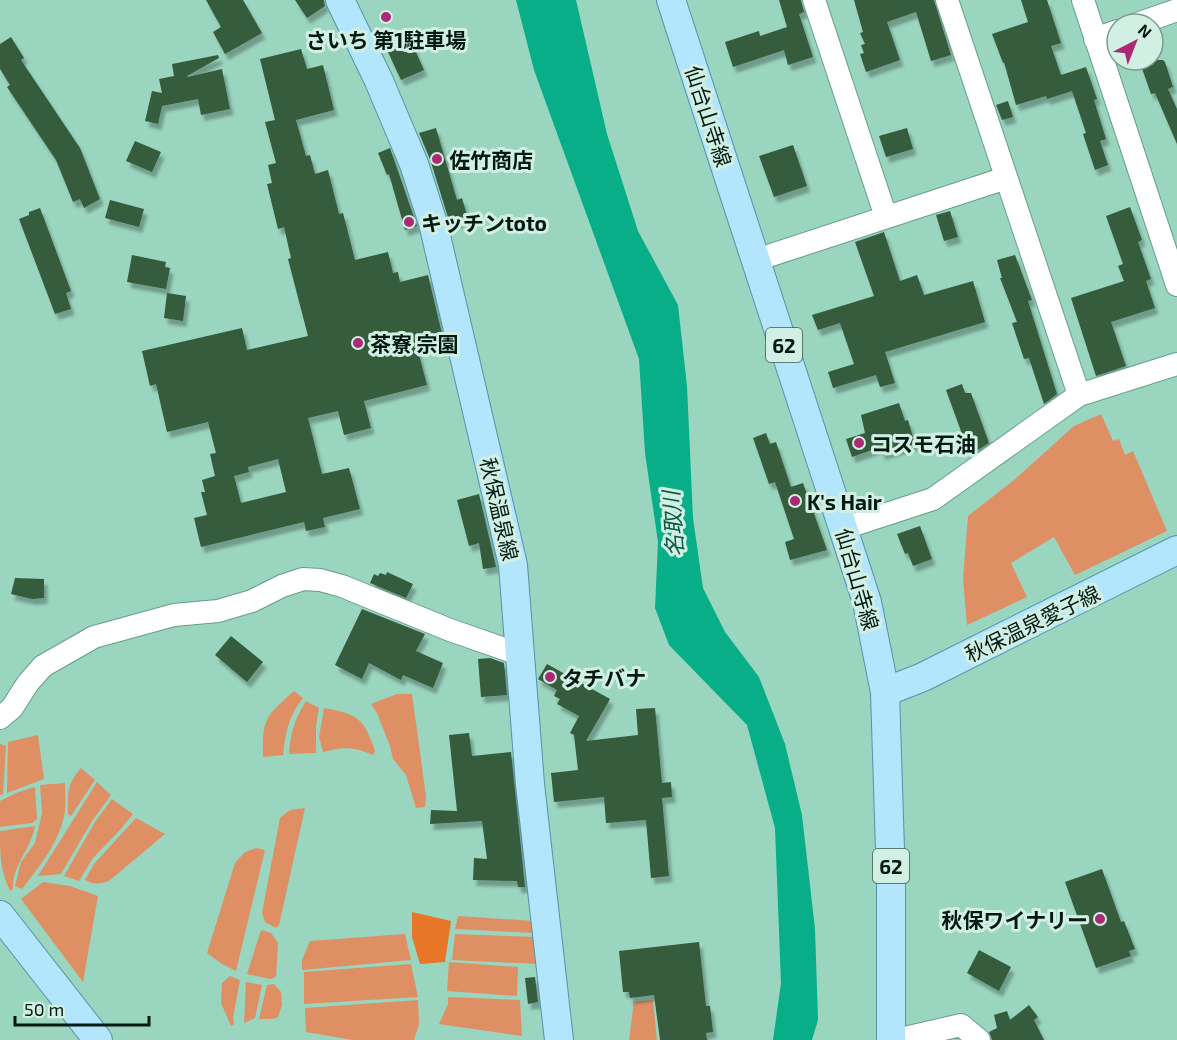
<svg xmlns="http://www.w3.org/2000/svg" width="1177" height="1040" viewBox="0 0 1177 1040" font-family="'Exo 2','Noto Sans JP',sans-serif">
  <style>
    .green { fill: #de8f64 }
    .forest { fill: #e87528 }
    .water { fill: #08ae87 }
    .building { fill: #345b3c; fill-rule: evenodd; filter: url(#shadow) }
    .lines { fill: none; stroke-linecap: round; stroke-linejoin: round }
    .minor-casing { stroke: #649e89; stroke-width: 24 }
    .major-casing { stroke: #5593a9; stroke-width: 30 }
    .minor { stroke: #fff; stroke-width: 22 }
    .major { stroke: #b3e5fc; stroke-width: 28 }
    .poi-dot { fill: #ab2a76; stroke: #d2efe3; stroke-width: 2 }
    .labels { text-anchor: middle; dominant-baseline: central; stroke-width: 6; stroke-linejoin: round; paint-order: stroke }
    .shield { fill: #d2efe3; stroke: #415a51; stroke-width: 1.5 }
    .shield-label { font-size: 20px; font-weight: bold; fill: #031a13 }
    .poi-label { font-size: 21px; font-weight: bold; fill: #031a13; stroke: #d2efe3; text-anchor: start }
    .street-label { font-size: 21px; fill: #031a13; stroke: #d2efe3 }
    .water-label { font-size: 22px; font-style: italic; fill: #0b5844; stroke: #d2efe3 }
  </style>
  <defs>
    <filter id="shadow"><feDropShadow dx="3.5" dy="6" stdDeviation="1.5" flood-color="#0004"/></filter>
  </defs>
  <rect width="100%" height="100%" fill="#9ad5bf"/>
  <path class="green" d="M1101,414L1113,441L1119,439L1125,455L1133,451L1167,531L1075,575L1054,537L1011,563L1027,597L967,625L963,579L968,516L1014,480L1074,426Z
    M294,691L303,698C289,715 285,734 283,755L263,757C262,718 266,716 294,691Z
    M397,694H412L426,796L425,807L416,808L406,775L393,759L390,746L377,713L371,704Z
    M306,701L319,708L316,726V753L289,754C290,734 295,718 306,701Z
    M324,708C359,714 364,719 375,751L373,755C352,746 344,747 323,752L319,737Z
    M38,735L44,779L7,793L8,742Z
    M0,744L6,746L3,794L0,795Z
    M81,768L95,780L71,816L68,814C68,792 66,786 81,768Z
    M97,782L111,795L92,821L61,874L38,876Z
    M65,783C65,792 66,802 65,811C61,840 39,867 22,889L15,886L21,862L35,843L42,813L40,785Z
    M35,787L37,819L32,823L0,827V801L16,793Z
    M112,799L133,814L119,831L93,858L79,881L64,876L95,822Z
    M305,808L279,925L276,928L265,922L262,913L280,818L290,810Z
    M136,818L165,834L109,881C100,884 94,885 85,880L94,864Z
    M35,826C31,849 12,865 13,889L10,891C0,870 0,854 0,831Z
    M256,848L265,850L236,971L222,964L207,953L235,863L245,852Z
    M43,882L70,886L98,896L83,982L21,899Z
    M458,916L534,921L535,933L455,929Z
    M261,930L271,933L278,943L276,977L270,979L247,974Z
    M405,934L411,960L302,970V960L310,941Z
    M455,934L536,937L538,964L452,960Z
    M449,962L518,967L517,996L447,991Z
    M411,964L418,997L304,1004V972Z
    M230,976L240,980L233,1018L234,1024L231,1026L221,1003L222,983Z
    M246,982L262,985L255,1018L244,1023Z
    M274,984L281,992L282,1005L278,1017L272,1019H259L267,985Z
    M448,997L520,1000L522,1036L439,1024L448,1004Z
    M418,1000L419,1024L414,1040H353L306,1032L305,1008Z
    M653,1000L657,1040H629L633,1009V1002Z"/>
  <path class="forest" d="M412,912L451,921L445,962L420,964L412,937Z"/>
  <path class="water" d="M516,0H576L607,134L638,231L678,305L687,386L693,518L703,588L725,632L759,677L785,744L802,815L815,929L818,1020L812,1040H773L781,983L775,828L747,725L669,645L655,608L658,542L645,453L639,359L534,70Z"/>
  <path class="building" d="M206,0H243L262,33L225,54L213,32L221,27Z
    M295,0H324L325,6L307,18Z
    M779,0H801L804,12L799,14L813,57L788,65L784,50L733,67L725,42L759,31L760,36L787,27Z
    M854,0H934L951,55L931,61L916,12L887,22L900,60L866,72L860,54L864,53L861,45L865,44L860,33L863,32Z
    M1021,0H1047L1061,43L1051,46L1061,75L1086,67L1097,99L1094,100L1106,139L1100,141L1108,165L1095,170L1083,134L1086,133L1072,91L1047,99L1046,96L1016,105L1004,62L1003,63L992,34L1028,22Z
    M11,37L24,58L21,60L80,148L100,199L84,208L80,199L73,202L56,160L7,87L10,85L0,69V44Z
    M411,41L424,70L401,80L388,52Z
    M301,49L307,69L323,65L334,110L296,120L306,156L310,155L315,174L328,170L339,214L343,213L355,260L388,252L393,273L398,272L400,282L428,275L442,334L415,340L427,385L364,401L371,428L344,435L338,411L308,418L322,474L349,468L360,509L323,518L325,527L306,531L304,522L201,547L194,518L207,515L201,492H205L202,480L215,476L210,454L216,453L208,422L167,432L156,384L150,386L142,351L242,328L247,350L308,336L288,259L291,258L284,227L278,229L267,184L272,183L268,165L276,163L265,122L275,120L260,59ZM278,459L286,492L241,503L234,476L249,472L248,467Z
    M218,55L219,58L187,76L188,77L222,69L230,109L201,115L198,99L162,106L158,124L145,121L152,91L162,93L159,79L174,76L172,64Z
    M1139,60H1163L1165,62L1173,87L1168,89L1177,109V144L1155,93L1151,94Z
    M1008,101L1013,117L1002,120L996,105Z
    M436,128L457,200L462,198L468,219L450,224L430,159L419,133Z
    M907,128L913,149L886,157L879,136Z
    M135,141L161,152L152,172L126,161Z
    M793,145L807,186L774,197L759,156Z
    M390,148L417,226L405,230L389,174L387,175L378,153Z
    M110,200L144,209L139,227L105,218Z
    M1130,207L1142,240L1138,242L1151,279L1146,281L1155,308L1111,322L1126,366L1096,376L1071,298L1124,281L1118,266L1123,264L1106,216Z
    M40,208L71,291L66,293L71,309L55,314L19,219L29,215V212Z
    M950,211L958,237L944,241L936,215Z
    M884,232L900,281L917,275L924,295L973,281L985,322L885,352L895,383L880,387L876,375L833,388L828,372L854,364L840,323L818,330L812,315L874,296L855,242Z
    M132,255L166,262L165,267L170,268L166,289L127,282Z
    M1015,255L1032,300L1028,301L1057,394L1044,404L1029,358L1024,359L1012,323L1017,322L1000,278H1002L997,260Z
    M167,293L186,296L183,321L164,318Z
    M962,384L965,393H971L989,443L981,448L969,453L946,390Z
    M899,403L905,421L908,420L915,444L882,454L880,447L852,457L846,439L865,433L861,415Z
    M766,433L770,444L776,442L791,487L803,483L827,550L790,560L785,542L794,539L775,482L769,484L753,438Z
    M479,494L496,567L483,569L479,543L469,546L457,500Z
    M920,526L932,559L913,566L908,553L905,554L897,534Z
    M387,572L413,584L406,598L370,583L374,574L378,576L380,573L386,575Z
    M15,578L44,579V598L32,599L11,594Z
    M362,609L425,634L416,651L443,663L433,688L403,675L401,680L369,663L362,679L335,665Z
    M231,636L263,662L247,682L215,655Z
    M490,658L504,663L507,695L481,697L478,659Z
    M547,664L610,699L586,741L638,735L636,709L655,708L662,783L671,782L672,797L662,798L669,876L651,878L646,820L606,823L604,797L554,802L551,773L578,770L574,735L570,733L579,716L557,704L560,699L554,696L557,690L538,679Z
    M469,733L472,756L511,752L525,887H518L517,881L473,880L474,858L487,859L482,821L430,824L431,810L457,811L449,735Z
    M1102,869L1121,922L1124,921L1135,949L1129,951L1131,956L1096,968L1065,882Z
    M699,942L706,1006H710L713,1032L706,1033L707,1040H660L654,995L630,998L629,992H623L619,951Z
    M979,950L1011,967L999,991L967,973Z
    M535,977L538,1002L528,1004L525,978Z
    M1029,1005L1038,1017L1034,1020L1044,1040H992L989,1032L997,1028L994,1015L1007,1011L1010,1020Z"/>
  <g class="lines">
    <g class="minor-casing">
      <path id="minor" d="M814,0L886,217
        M947,0L1079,395
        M1083,0L1177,285
        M1137,24L1177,10
        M1095,39L1117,31
        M756,260L1006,178
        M844,528L933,499L1079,395L1177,364
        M0,718L12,708L28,683L43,666L94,637L174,615L218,611L252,601L282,586L303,579L320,580L342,586L450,630L519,654
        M896,1040L961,1025L979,1040"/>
    </g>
    <g class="major-casing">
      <path id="major" d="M340,0L379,81L414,164L433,223L513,565L530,784L559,1040
        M671,0L867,602L885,692L891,881V1040
        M885,692L923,677L1177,550
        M0,915L98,1040"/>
    </g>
    <use href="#minor" class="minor"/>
    <use href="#major" class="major"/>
  </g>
  <g class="poi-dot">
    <circle cx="386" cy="17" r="6"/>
    <circle cx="437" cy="159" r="6"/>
    <circle cx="409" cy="222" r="6"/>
    <circle cx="358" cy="343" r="6"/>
    <circle cx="859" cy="443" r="6"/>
    <circle cx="795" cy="501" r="6"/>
    <circle cx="550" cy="677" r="6"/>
    <circle cx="1100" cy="919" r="6"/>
  </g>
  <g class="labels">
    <g class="shield">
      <rect x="766" y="328" width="36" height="34" rx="4.5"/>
      <rect x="873" y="849" width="36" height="34" rx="4.5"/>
    </g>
    <g class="shield-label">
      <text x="784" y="345">62</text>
      <text x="891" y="866">62</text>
    </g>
    <g class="poi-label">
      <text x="386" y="39" text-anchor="middle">さいち 第1駐車場</text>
      <text x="449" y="159">佐竹商店</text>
      <text x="421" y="222">キッチンtoto</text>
      <text x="370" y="343">茶寮 宗園</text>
      <text x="871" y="443">コスモ石油</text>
      <text x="807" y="501">K's Hair</text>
      <text x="562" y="677">タチバナ</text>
      <text x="1088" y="919" text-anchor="end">秋保ワイナリー</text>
    </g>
    <g class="street-label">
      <text transform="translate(709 116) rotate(72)">仙台山寺線</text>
      <text transform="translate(500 509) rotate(77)">秋保温泉線</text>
      <text transform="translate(858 579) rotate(74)">仙台山寺線</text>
      <text transform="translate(1032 623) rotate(-26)">秋保温泉愛子線</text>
    </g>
    <g class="water-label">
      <text transform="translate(672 524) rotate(-94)">名取川</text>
    </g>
  </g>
  <g transform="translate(1135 42) rotate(42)"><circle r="28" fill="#d2efe3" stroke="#7f9a90" stroke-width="1.5"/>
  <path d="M0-4.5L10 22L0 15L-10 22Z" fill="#ab2a76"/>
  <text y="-9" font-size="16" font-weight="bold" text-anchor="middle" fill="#031a13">N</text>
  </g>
  <path d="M15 1016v9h134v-9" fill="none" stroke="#031a13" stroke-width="3"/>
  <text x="24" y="1016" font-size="18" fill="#031a13" stroke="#d2efe3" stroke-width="4.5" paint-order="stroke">50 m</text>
</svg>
